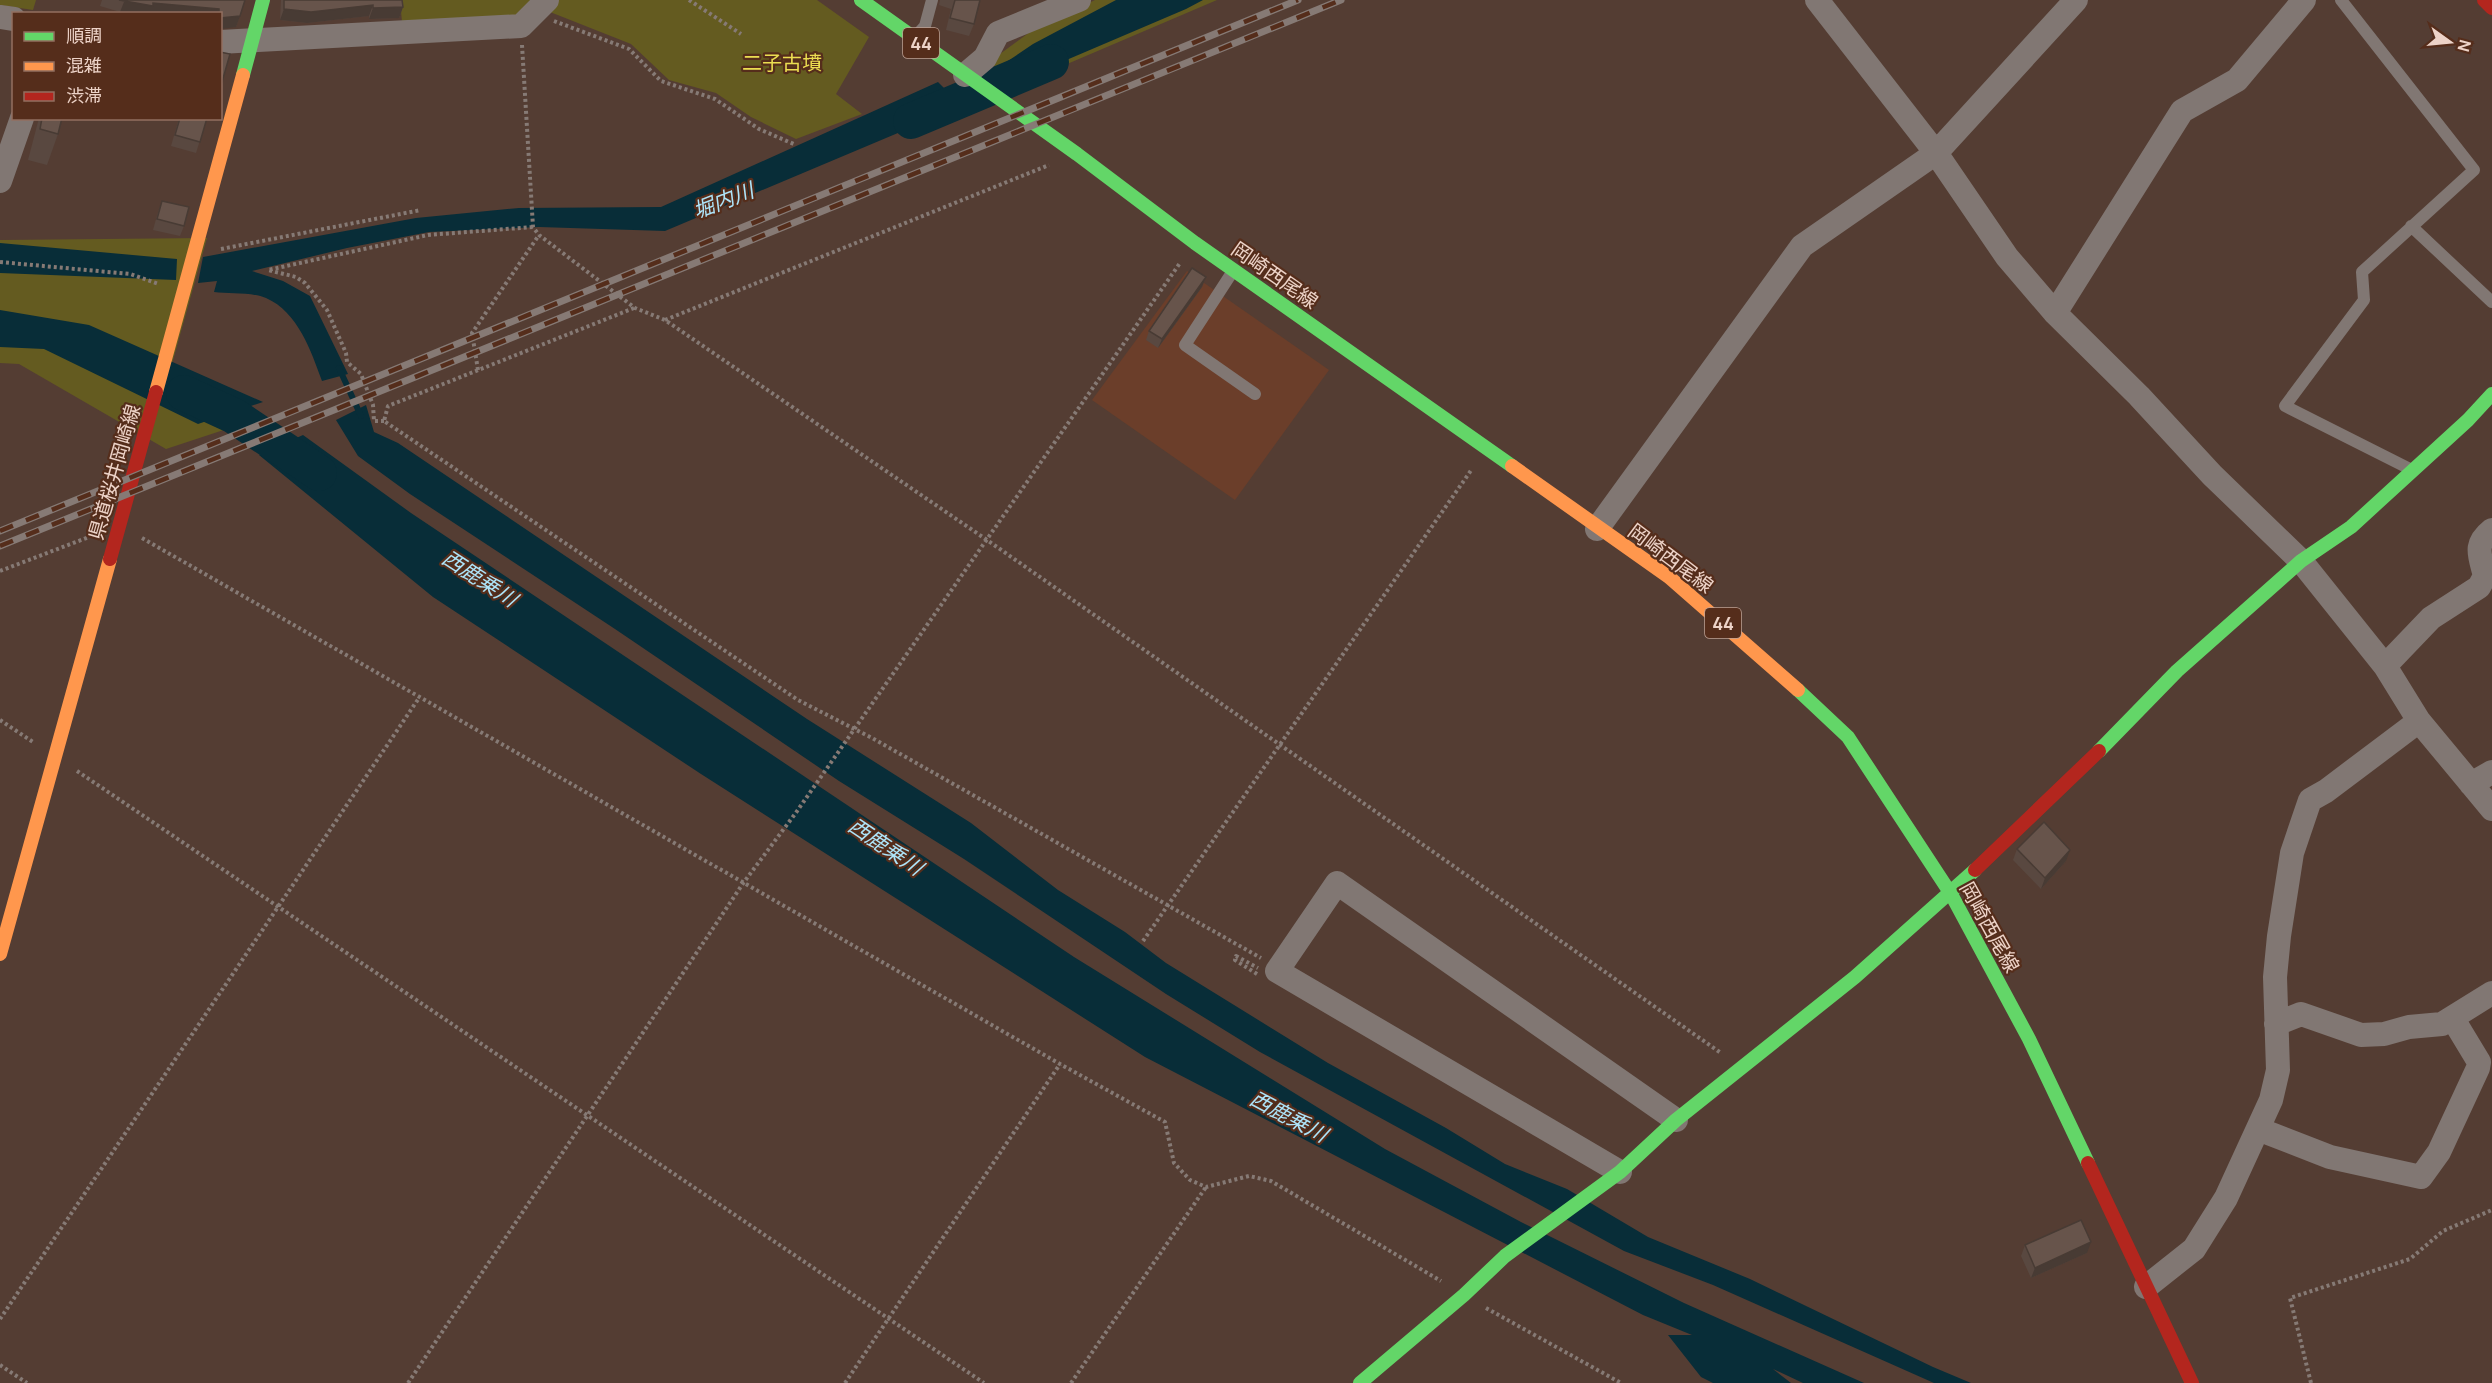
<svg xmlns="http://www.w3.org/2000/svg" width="2492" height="1383" viewBox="0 0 2492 1383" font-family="Manrope,'Noto Sans JP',sans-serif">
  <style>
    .built { fill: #6b3e2a }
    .green { fill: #645b20 }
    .water { fill: #082d38 }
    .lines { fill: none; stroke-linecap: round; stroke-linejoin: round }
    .stream { stroke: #082d38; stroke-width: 6 }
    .river { stroke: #082d38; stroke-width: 36 }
    .path { stroke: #867a75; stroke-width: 4; stroke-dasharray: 3 3; stroke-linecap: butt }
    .lane { stroke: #817773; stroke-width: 12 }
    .street { stroke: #817773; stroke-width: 24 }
    .fast { stroke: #63d668; stroke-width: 14 }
    .slow { stroke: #ff974d; stroke-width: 14 }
    .jam { stroke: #b3261e; stroke-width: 14 }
    .rail-casing { stroke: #867a75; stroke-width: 7 }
    .rail { stroke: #552d1b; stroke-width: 4.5; stroke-dasharray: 14; stroke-linecap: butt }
    .wall { fill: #594840 }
    .shaded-wall { fill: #483b34 }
    .building { fill: #67544b; stroke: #483b34; stroke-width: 1.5 }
    .labels { text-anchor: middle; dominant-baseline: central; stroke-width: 4.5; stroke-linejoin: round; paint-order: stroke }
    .shield { fill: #552d1b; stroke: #bfa194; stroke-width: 1.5 }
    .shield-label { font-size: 18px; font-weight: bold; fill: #edd3c8 }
    .park-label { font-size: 20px; fill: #ebdd51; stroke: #552d1b }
    .street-label { font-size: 20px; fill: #edd3c8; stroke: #552d1b }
    .water-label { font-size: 21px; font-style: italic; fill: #ade4f9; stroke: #552d1b }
  </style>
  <rect width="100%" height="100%" fill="#543d33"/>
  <path class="built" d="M1187,271L1329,370L1235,500L1092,400Z"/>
  <path class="green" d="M0,0H36L33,10L0,5Z
    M400,0H534L516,15L402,22Z
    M554,0H817L869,37L836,94L862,114L796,139L751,117L716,93L669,80L631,44L545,10Z
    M1095,0H1217L1018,85L989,62L1034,29Z
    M207,238L170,371L254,420L166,449L19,364L0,363V240Z"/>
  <path class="water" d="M1116,0H1203L1186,9L1010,84L993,71L1033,44Z
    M938,82L962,106L665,231L539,227L429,232L347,248L252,271L283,281L310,296L348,374L322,381C311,351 298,312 266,298C252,292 229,294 214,292L217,281L198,283L203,257L416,218L519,208L661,207Z
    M0,243L177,259L176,280L0,273Z
    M0,310L89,325L263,402L198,424L44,349L0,347Z
    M366,405L374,432L398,443L807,719L971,823L1058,890L1125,932L1166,963L1328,1063L1446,1128L1505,1164L1567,1189L1648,1237L1750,1279L1933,1367L1971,1383H1934L1713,1285L1624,1251L1260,1052L1166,994L964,859L839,781L615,629L410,494L358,456L336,420Z
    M303,435L411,513L1074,957L1385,1149L1521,1222L1684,1303L1864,1383H1803L1773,1369L1791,1383H1713L1701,1377L1668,1335H1692L1643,1315L1145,1057L701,774L433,597L259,455Z"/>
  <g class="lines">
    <path class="stream" d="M339,368L361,416"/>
    <path class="river" d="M911,121L1051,62
      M184,393L234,416L319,473"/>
    <path class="path" d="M689,0L741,34
      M554,21L629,49L661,81L715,99L759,129L796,145
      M522,45L533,227L539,235L635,308L665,320L987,540L1721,1053
      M221,249L421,210
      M0,262L130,274L159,284
      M634,308L388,406L384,421L798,700L872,738L1261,958
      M665,320L1049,165
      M478,370L472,333L539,235
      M384,421H374L373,405L361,374L347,362L346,353L327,310L305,283L296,277L268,270L428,235L533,227
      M142,538L1060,1064L1165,1122L1174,1163L1190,1180L1206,1187L1249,1176L1271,1181L1441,1281
      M0,571L89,537
      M0,720L33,742
      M77,771L984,1383
      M1143,941L1472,469
      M1257,974L1235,960L1236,956L1258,968
      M1486,1308L1621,1383
      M0,1319L419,698
      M0,1365L27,1383
      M408,1383L744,882L795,814L1180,263
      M845,1383L1060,1064
      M1071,1383L1206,1187
      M2311,1383L2290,1298L2410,1259L2443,1231L2492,1210"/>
    <path class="lane" d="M2341,0L2474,170L2362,272L2364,300L2285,406L2412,470
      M916,36L925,26L932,0
      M2411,226L2492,302
      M1233,271L1185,345L1255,394"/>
    <path class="street" d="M1817,0L1936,153L2007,257L2055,313L2139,396L2212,475L2301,561L2385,666L2419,721L2492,809
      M0,17L14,19
      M220,42L521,26L547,0
      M965,75L985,58L998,33L1079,0
      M0,181L22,118
      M2055,313L2182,111L2237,80L2304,0
      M1597,529L1802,246L1936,153L2076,0
      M2385,666L2431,618L2479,587L2485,576C2480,555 2473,545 2492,530
      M2471,784L2492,772
      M2276,1024L2301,1014L2361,1035L2384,1034L2409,1027L2442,1024L2492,993
      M2258,1129L2330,1157L2421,1177L2439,1152L2478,1068L2479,1062L2453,1019
      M1620,1172L1277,971L1337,883L1676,1120
      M2146,1287L2194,1249L2226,1198L2271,1100L2278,1070L2275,977L2279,936L2292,853L2310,800L2326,791L2419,721"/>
    <path class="fast" d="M861,0L1077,154L1195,243L1512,466
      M243,75L263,0
      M1798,690L1848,737L1951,894L2029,1039L2088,1163
      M2099,751L2177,671L2301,561L2351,527L2468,420L2492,394
      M1360,1383L1464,1295L1505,1256L1620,1172L1676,1120L1855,977L1975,870"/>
    <path class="slow" d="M156,392L243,75
      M1512,466L1669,577L1798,690
      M0,954L110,559"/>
    <path class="jam" d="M2484,0L2492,8
      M110,559L156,392
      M1975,870L2099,751
      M2088,1163L2192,1383"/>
    <g class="rail-casing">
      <path id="rail" d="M0,531L1298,0
        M0,546L1341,0"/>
    </g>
    <use href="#rail" class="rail"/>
  </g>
  <path class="wall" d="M102,0H245L236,27L220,14H128L120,12L100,6Z
    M281,0H402L403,7L399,18L369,19V16L307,23L280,20Z
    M940,0H980L974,24L969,36L946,30L951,9L939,5Z
    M39,118H62L58,134L47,165L28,160Z
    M179,118H207L196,153L171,146Z
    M162,201L184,226L180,236L153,230L158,212Z
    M1206,277L1202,287L1158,348L1146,340L1149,331Z
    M2017,849L2066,861L2041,889L2013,860Z
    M2025,1245L2087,1253L2031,1278L2021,1256Z"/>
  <path class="shaded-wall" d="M124,2L153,3L219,9L218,14H128L120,12Z
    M373,5L369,16L307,23L280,20L284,9Z
    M403,7L399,18L369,19L373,8Z
    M240,16L236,27L220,29V18Z
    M1206,277L1202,287L1158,348L1162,339Z
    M2070,850L2066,861L2041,889L2045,878Z
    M2091,1242L2087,1253L2031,1278L2035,1268Z"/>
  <path class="building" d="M119,0H245L240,16L220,18V14H219V9L153,3V6Z
    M284,0H402L403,7L373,8V5L311,12L284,9Z
    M955,0H980L974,24L950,18Z
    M220,52L230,54L220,89Z
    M42,118H62L58,134L40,129Z
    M180,118H207L200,142L175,135Z
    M162,201L189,207L184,226L157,219Z
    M1192,268L1206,277L1162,339L1149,331Z
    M2044,822L2070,850L2045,878L2017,849Z
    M2081,1220L2091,1242L2035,1268L2025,1245Z"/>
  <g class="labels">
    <g class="shield">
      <rect x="903" y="28" width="36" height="30" rx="4.5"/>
      <rect x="1705" y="608" width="36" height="30" rx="4.5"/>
    </g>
    <g class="shield-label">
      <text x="921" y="43">44</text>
      <text x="1723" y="623">44</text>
    </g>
    <g class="park-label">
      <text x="782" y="62">二子古墳</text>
    </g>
    <g class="street-label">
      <text transform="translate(1275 275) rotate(35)">岡崎西尾線</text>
      <text transform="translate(114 472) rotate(-74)">県道桜井岡崎線</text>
      <text transform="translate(1671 558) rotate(37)">岡崎西尾線</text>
      <text transform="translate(1990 927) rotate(61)">岡崎西尾線</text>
    </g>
    <g class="water-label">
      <text transform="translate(723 200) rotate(-21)">堀内川</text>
      <text transform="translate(480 578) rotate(33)">西鹿乗川</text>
      <text transform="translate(886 846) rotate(34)">西鹿乗川</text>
      <text transform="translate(1289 1116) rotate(28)">西鹿乗川</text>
    </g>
  </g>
  <rect x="12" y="12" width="210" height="108" fill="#552d1b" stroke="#926f60" stroke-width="1.5"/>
  <rect x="24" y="32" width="30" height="9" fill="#63d668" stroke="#926f60" stroke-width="1.5"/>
  <text x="66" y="42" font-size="18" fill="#edd3c8">順調</text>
  <rect x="24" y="62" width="30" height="9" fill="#ff974d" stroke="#926f60" stroke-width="1.5"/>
  <text x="66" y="72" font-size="18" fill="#edd3c8">混雑</text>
  <rect x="24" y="92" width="30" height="9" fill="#b3261e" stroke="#926f60" stroke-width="1.5"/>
  <text x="66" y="102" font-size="18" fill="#edd3c8">渋滞</text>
  <g transform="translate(2450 42) rotate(105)" stroke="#552d1b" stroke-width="4.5" paint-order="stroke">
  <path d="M0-4.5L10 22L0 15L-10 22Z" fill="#edd3c8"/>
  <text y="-9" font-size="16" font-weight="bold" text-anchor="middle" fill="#edd3c8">N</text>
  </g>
</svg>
